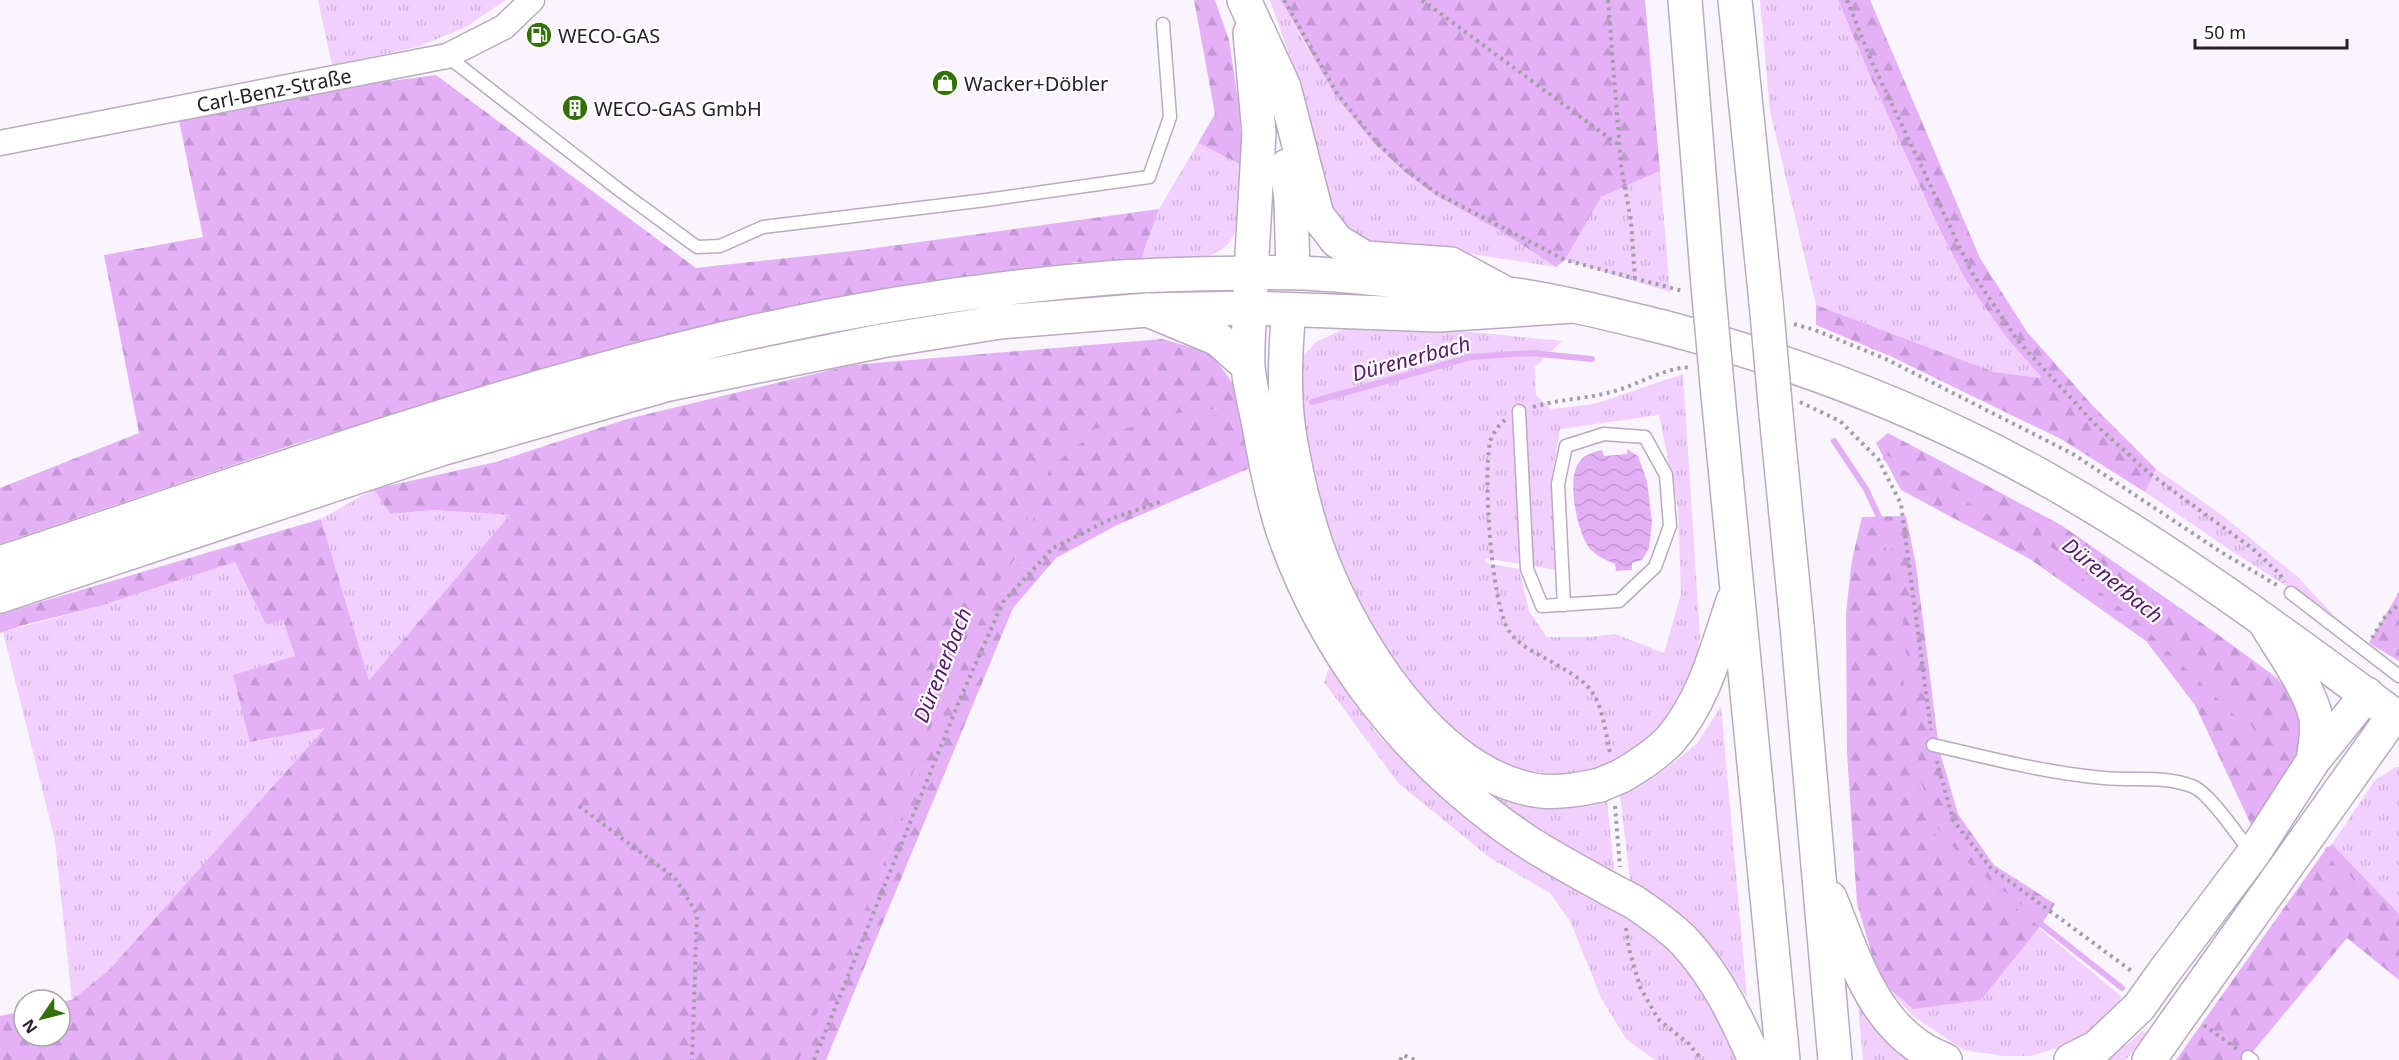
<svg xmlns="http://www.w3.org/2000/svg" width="2399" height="1060" viewBox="0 0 2399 1060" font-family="'Noto Sans',sans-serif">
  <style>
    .grass { fill: url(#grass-tufts); fill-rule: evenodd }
    .forest { fill: url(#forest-firs) }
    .water { fill: url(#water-waves) }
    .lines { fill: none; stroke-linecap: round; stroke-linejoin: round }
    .stream { stroke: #e3b0f6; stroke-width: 6 }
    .service-casing { stroke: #b9aabf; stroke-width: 15 }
    .minor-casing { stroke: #b9aabf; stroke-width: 27 }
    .secondary-casing { stroke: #b9aabf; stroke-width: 36 }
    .primary-casing { stroke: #b9aabf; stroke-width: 36 }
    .trunk-casing { stroke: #b9aabf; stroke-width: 36 }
    .motorway-casing { stroke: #b9aabf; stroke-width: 36 }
    .path { stroke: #a39ea6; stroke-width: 4; stroke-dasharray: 3 4.5; stroke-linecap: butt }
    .service { stroke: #fff; stroke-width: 12 }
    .minor { stroke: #fff; stroke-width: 24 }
    .secondary { stroke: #fff; stroke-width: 33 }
    .primary { stroke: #fff; stroke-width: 33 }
    .trunk { stroke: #fff; stroke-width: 33 }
    .motorway { stroke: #fff; stroke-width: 33 }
    .motorway-bridge-casing { stroke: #b9aabf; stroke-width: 36; stroke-linecap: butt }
    .motorway-bridge { stroke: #fff; stroke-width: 33 }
    .labels { text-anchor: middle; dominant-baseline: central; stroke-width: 4.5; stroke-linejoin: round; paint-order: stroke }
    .poi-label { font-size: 20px; fill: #262128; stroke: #fff; text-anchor: start }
    .street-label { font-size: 20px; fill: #262128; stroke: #fff }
    .water-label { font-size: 21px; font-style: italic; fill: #561869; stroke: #fff }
  </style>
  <defs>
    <pattern id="grass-tufts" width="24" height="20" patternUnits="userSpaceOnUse" patternTransform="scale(1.5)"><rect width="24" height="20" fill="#f2d0fe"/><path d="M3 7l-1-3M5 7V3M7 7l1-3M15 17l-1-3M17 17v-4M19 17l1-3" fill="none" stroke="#cfb2da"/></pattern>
    <pattern id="forest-firs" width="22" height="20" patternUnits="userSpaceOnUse" patternTransform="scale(1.5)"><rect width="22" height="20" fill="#e4b1f7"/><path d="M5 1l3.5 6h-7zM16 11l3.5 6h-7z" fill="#c398d4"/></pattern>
    <pattern id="water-waves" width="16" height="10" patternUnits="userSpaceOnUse" patternTransform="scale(1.5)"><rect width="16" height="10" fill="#e3b0f6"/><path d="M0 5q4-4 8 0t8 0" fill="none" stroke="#c397d3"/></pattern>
  </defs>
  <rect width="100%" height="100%" fill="#faf4fd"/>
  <path class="grass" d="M318,0H506L466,27L417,47L332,65Z
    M1270,0H1281L1311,55L1504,233L1556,267L1471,254L1393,248L1361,242L1329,216L1316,190L1303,93Z
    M1760,0H1838L1871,78L1936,222L1965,279L2006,337L2042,378L1994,372L1816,305L1770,111Z
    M1198,143L1242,165C1241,180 1242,219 1236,231C1220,267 1173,262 1140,262L1159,209Z
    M1660,171L1670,292L1565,260L1601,197Z
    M1348,327L1472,332L1562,341L1535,367L1536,395L1551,409L1594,404L1683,374L1700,637L1692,684L1668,724L1639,750L1599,768L1565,775L1516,769L1464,742L1420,702L1381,651L1336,562L1313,483L1299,388L1297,363L1316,342ZM1659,415L1678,508L1681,594L1664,653L1615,634L1590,637H1547L1529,611L1519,569L1486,563L1485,558L1557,570L1552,476L1560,429Z
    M2156,469L2222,515L2299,578L2335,617L2230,550L2145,492Z
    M374,489L390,514L433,510L511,515L369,680L321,519Z
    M235,562L266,625L283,619L295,656L251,742L326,727L109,970L72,1000L55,841L3,632L100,606Z
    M1330,665L1377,734L1439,795L1542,866L1600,900L1653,937L1687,964L1728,1032L1735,1060H1655L1627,1040L1602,1000L1570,921L1550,893L1490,858L1398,783L1324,682Z
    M1721,706L1747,997C1713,948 1683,910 1630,880L1620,796L1663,771L1697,744Z
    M2396,767H2399V914L2332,844L2375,780Z
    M1461,778L1607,800L1614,870L1550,840Z
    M2039,928L2122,997L2106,1022L2066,1045L2031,1056H2003L1964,1050L1913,1016L1879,979L1981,1000Z
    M1857,993L1913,1060H1863Z
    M2142,1031L2147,1033L2126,1060H2100L2128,1044Z"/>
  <path class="forest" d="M1194,0H1215L1229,40L1240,112L1242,165L1198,143L1215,114Z
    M1281,0H1645L1660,171L1601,197L1565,260L1556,267L1504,233L1437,196L1406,173L1375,144L1335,95Z
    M1838,0H1870L1980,258L2027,332L2094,407L2156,469L2145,492L2061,439L1892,357L1816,325V305L1994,372L2042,378L2006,337L1965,279L1936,222L1871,78Z
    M436,75L696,268L861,250L1159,209L1140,262H1075L1054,269L772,311L566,362L295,444L0,544V488L139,433L104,255L203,237L179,121L338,88Z
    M1162,339L1211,353L1236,388L1250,468L1117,525L1056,558L1013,608L826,1060H0V1016L24,1011V1036H60V1002L72,1000L109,970L325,728L250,742L233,675L295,656L283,620L266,625L235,562L100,606L24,625L0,633V614L321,519L369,680L510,515L433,510L390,514L374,489L496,462L627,419L851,365Z
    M1888,433L2061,525L2213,631L2277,678L2298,704L2305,733L2302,751L2253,829L2195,705L2146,641L2030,559L1901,490L1876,443Z
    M1906,516L1916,565L1939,749L1958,814L1994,865L2055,904L2039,928L1981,1000L1913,1009L1879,979L1857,903L1847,754L1846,613L1852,560L1862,517Z
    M2399,592V661L2369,643Z
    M2332,844L2399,914V980L2347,938L2246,1060H2176L2323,853Z"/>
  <path class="water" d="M1627,449L1638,456L1647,481L1652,522L1649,548L1642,560L1632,563V570L1616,571L1615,564C1604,559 1595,556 1588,546C1577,530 1567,481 1578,464C1583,455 1593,452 1602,450L1604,456L1627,454Z"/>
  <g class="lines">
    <path class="stream" d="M1312,402L1471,357L1530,353L1592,359
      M1834,441L1866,489L1886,532L1897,595L1917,779L1934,828L1960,860L2122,988
      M1886,458L1981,506L2056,554L2137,617L2246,722L2277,776
      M2328,850L2385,928L2399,937
      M802,1060L981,610L1022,554L1035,500L1048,465L1088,434L1151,419L1225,411"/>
    <g class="service-casing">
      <path id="service" d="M447,56L618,189L697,247L720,246L763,227L986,200L1149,177L1170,117L1163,24
        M1519,411L1527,569L1542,606L1619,601L1655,567L1670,526L1666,475L1645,437L1604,434L1566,446L1558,484L1564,605
        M2291,593L2399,676
        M1933,745C1990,758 2046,773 2104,778C2134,781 2166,775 2194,787C2210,794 2240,838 2251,853
        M2248,1057L2252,1060"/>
    </g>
    <g class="minor-casing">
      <path id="minor" d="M0,143L447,56L504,27L532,0"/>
    </g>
    <g class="secondary-casing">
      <path id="secondary" d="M1244,0L1284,87L1317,215L1337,241L1365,258L1451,264L1503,292
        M1250,33L1259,133L1251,273
        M1287,166L1291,200L1293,272"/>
    </g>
    <g class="primary-casing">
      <path id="primary" d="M1573,306L1438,315L1250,308L1251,273C1308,271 1364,277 1421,284C1448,287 1475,289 1502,293C1556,300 1610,314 1663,327C1800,363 1931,413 2055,484C2174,552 2288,637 2399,719"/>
    </g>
    <g class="trunk-casing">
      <path id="trunk" d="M0,563C246,481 490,392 743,334C863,307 986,288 1108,278C1156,274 1203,274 1251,273
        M0,596L441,449L669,384L881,341L1000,322L1148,310L1250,308"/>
    </g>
    <g class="motorway-casing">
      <path id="motorway" d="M1685,0L1708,285
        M1735,0L1766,302
        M1250,308C1249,327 1247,348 1248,367C1250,387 1255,406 1259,425C1265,461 1272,497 1283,531C1323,647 1398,746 1495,819C1531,847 1572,868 1611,890
        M1148,310L1218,339L1248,366
        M1289,310C1285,351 1283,391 1289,432C1297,481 1309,532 1329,577C1365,660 1444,779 1541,791C1561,793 1581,789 1600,785
        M1718,395L1783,1060
        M1776,414L1797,626L1835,1060
        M2265,622C2281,650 2307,684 2315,714C2319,729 2315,746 2313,761
        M1621,776C1638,766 1656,755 1670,740C1704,701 1717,648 1733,601
        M1830,898C1855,959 1876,1035 1945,1060
        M1634,902C1651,914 1670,926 1685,942C1717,977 1736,1017 1755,1060
        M2164,972L2253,854L2313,761L2367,694
        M2195,995L2394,715
        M2071,1060L2097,1047L2139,1007
        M2149,1060L2175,1023"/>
    </g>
    <path class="path" d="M1284,0L1338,95L1377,143L1407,171L1438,194L1565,260L1683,291
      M1422,0L1620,146
      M1608,0L1621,165L1631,221L1635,280
      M1847,0L1871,60L1971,271L2018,341L2095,424L2150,474L2253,549L2280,574L2284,582
      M1794,324L1815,330L1886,359L2073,454L2221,552L2280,587
      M1800,402L1840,421L1878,459L1901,504L1931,730
      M1533,407C1559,399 1586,399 1611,392C1639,385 1662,368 1691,367
      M1505,420C1499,424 1492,435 1490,442C1483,475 1491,604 1509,631C1517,643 1530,650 1541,656C1598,687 1598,690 1610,753
      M2372,638L2385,617L2399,604
      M1937,761L1953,820L1990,867L2133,972
      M579,806L675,878L697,914L692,1060
      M1615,806L1620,867
      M1626,928L1629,949L1640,987L1658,1019L1689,1044L1702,1060
      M2204,1025L2237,1049
      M814,1060L960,699L1003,602L1053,548L1113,518L1160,502
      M1400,1060L1403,1055L1415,1060"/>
    <use href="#service" class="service"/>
    <use href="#minor" class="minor"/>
    <use href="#secondary" class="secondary"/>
    <use href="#primary" class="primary"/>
    <use href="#trunk" class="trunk"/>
    <use href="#motorway" class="motorway"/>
    <g class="motorway-bridge-casing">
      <path id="motorway-bridge" d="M1708,285L1718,395
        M1766,302L1776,414
        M1600,785L1621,776
        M1611,890L1634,902
        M2139,1007L2164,972
        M2175,1023L2195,995"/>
    </g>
    <use href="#motorway-bridge" class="motorway-bridge"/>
  </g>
  <defs>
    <g id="fuel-disc" transform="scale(1.35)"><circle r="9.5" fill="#327107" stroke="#fff"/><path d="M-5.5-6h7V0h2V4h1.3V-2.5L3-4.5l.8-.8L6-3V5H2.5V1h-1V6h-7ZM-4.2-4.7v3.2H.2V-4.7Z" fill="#fff"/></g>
    <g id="shop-disc" transform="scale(1.35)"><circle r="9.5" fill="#327107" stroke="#fff"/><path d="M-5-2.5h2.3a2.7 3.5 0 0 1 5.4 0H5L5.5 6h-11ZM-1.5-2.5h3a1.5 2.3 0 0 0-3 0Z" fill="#fff"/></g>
    <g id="building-disc" transform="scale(1.35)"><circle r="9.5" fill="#327107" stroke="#fff"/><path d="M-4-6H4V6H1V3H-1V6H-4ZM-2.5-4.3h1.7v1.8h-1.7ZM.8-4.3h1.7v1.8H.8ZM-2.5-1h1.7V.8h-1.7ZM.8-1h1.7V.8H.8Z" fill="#fff"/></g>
  </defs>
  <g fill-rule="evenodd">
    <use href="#fuel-disc" x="539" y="35"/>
    <use href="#shop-disc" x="945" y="83"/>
    <use href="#building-disc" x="575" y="108"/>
  </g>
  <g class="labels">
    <g class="poi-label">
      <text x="558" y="35">WECO-GAS</text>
      <text x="964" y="83">Wacker+Döbler</text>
      <text x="594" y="108">WECO-GAS GmbH</text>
    </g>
    <g class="street-label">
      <text transform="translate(274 90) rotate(-11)">Carl-Benz-Straße</text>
    </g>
    <g class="water-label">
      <text transform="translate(1411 358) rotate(-15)">Dürenerbach</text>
      <text transform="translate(2113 580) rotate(39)">Dürenerbach</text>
      <text transform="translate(942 665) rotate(-68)">Dürenerbach</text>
    </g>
  </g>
  <g transform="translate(42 1018) rotate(235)"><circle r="28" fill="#ffffff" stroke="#a8a6a9" stroke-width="1.5"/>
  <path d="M0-4.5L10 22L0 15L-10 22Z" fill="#327107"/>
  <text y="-9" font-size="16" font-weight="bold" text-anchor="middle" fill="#262128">N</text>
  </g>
  <path d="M2195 39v9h152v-9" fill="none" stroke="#262128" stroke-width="3"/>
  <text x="2204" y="39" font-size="18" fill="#262128" stroke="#ffffff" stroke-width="4.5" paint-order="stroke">50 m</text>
</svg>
